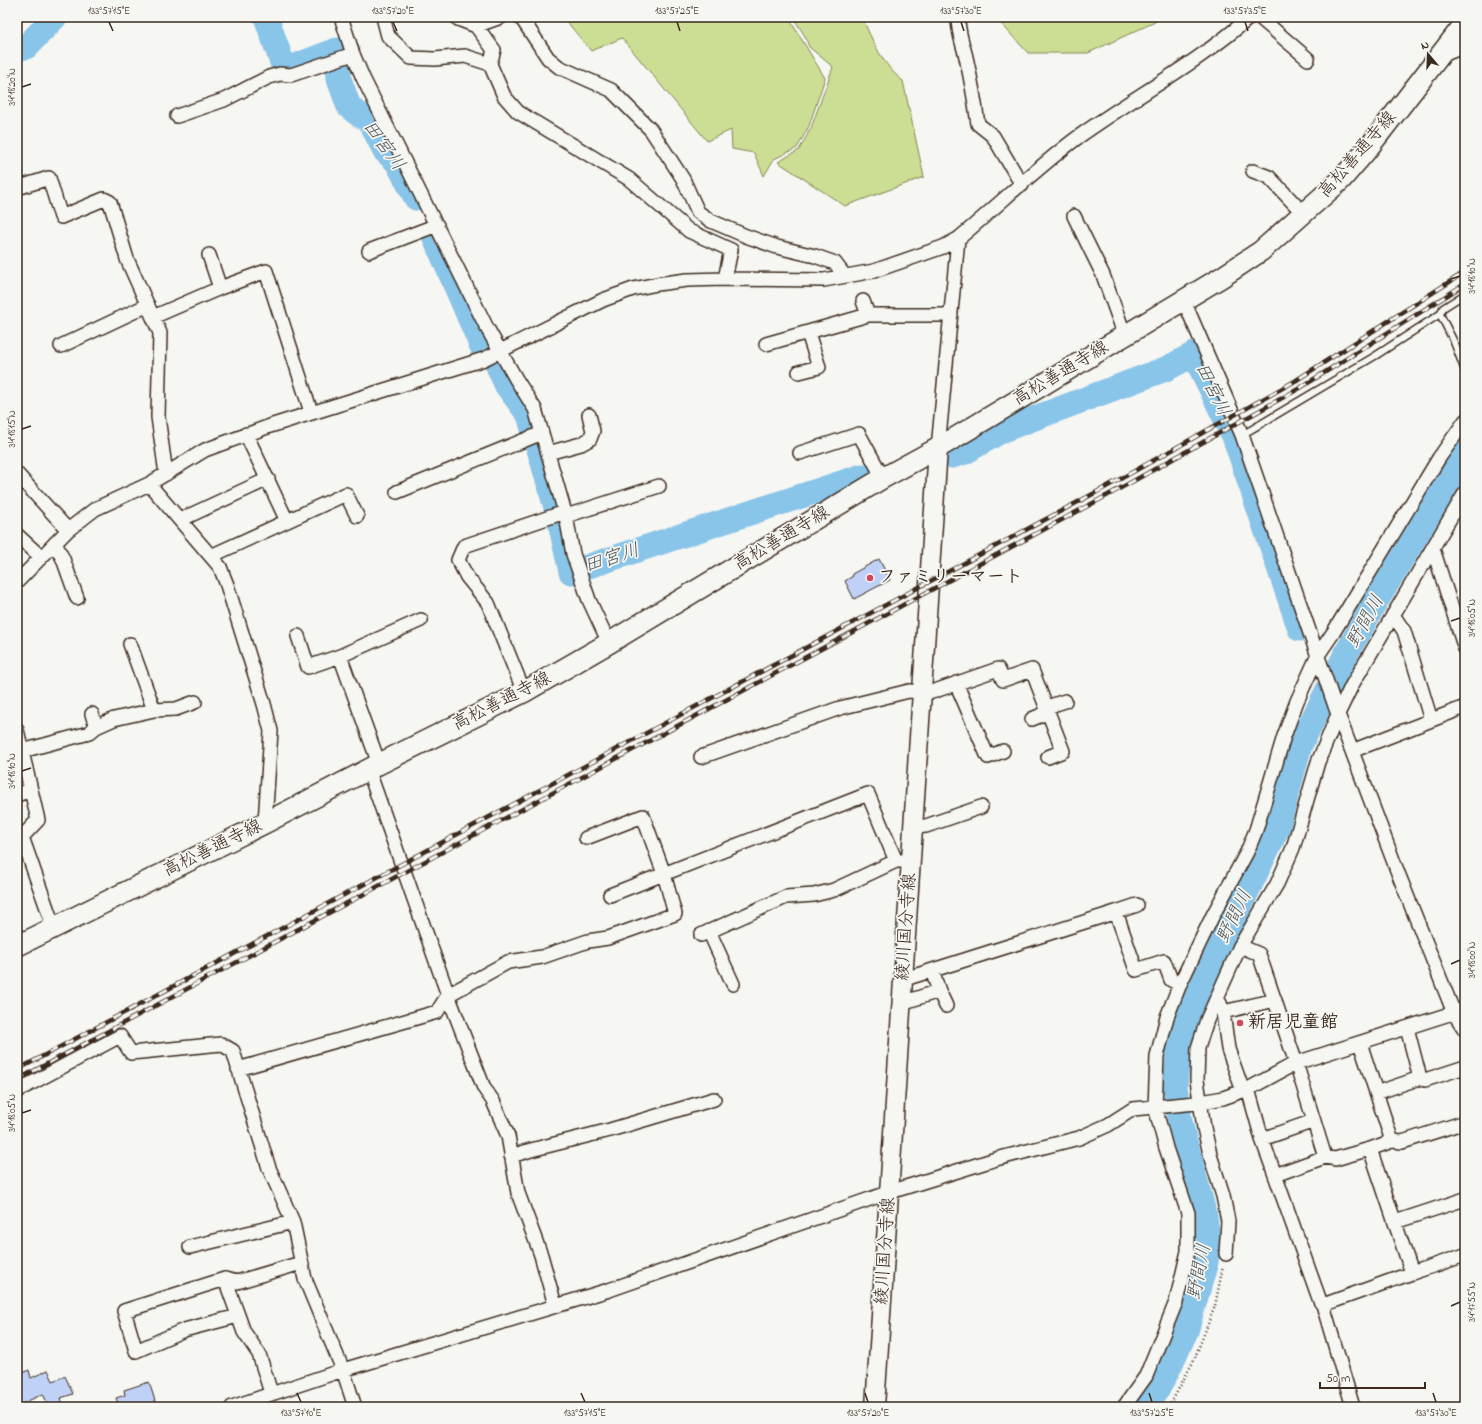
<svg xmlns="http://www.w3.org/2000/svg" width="1482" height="1424" viewBox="0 0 1482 1424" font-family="'Indie Flower','Klee One',sans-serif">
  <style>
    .green { fill: #cbde93; stroke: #838458 }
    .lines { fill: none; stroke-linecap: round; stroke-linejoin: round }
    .river { stroke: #89c4e9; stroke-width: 25 }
    .building { fill: #c0d1f7; stroke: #3b2a1e }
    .service-casing { stroke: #3b2a1e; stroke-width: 9 }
    .minor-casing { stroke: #3b2a1e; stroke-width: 16 }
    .secondary-casing { stroke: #3b2a1e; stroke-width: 21 }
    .primary-casing { stroke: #3b2a1e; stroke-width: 23 }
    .path { stroke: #3b2a1e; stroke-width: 2.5; stroke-dasharray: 1 3; stroke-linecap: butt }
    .service { stroke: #f6f6f2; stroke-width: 6 }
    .minor { stroke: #f6f6f2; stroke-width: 13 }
    .secondary { stroke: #f6f6f2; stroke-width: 18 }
    .primary { stroke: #f6f6f2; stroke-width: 20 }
    .rail-casing { stroke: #3b2a1e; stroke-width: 4.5 }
    .rail { stroke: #f6f6f2; stroke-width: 3; stroke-dasharray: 9; stroke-linecap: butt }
    .ticks { fill: none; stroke: #3b2a1e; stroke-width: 1.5 }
    .poi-dot { fill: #d1495b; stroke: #f6f6f2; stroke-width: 1.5 }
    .labels { text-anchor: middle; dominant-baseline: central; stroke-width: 3.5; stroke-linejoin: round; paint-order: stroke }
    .street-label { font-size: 18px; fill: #3b2a1e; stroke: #f6f6f2 }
    .poi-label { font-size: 18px; font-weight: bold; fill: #3b2a1e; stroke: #f6f6f2; text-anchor: start }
    .water-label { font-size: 19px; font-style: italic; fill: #52585b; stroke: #f6f6f2 }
    .neatline { fill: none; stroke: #3b2a1e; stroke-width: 1.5 }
    .ticks-label { font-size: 10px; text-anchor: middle; fill: #3b2a1e }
  </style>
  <rect width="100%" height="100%" fill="#f6f6f2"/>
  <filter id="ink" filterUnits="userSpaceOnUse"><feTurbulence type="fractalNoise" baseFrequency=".025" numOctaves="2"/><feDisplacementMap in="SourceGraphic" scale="8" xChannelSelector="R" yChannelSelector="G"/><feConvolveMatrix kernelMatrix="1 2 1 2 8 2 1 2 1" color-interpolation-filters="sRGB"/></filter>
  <g filter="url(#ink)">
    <path class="green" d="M563,17H788L825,78L809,126L797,148L774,159L764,176L754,153L732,149L731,130L707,141L622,38L591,51Z
      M793,17H862C872,40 883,66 903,81L924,177L845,206L778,162L799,150L811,128L833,67L809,47L805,36Z
      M995,17H1160L1155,22L1088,53H1028Z"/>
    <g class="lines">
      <path class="river" d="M266,17L283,65L288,69L337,50L339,79L349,107L358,114L368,119L372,125L385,151L397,162L416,198
        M17,48L26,47L55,17
        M433,233L483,349
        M498,366L507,386L529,415L559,518L571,572L862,476
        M952,456L965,452L1003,430L1168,368L1194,354L1234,436L1300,629
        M1146,1407L1164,1378L1186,1331L1206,1262L1208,1239L1205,1216L1180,1122L1175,1086L1179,1044L1187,1016L1277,829L1300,745L1346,654L1372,608L1465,454"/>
    </g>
    <path class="building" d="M879,559L890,580L854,599L845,581L853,576L852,574Z
      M29,1370L31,1378L48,1370L53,1381L65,1376L73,1394L61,1398L64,1407H49L43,1394L17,1406V1375Z
      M149,1382L157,1407H119L116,1398L125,1395L124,1390Z"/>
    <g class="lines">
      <g class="service-casing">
        <path id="service" d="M1440,314L1443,308L1465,294
          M1242,435L1375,356L1440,314L1454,342L1465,371"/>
      </g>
      <g class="minor-casing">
        <path id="minor" d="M341,17L353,54L363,78L487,328L516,379L535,409L566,516L573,554L589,600L609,643
          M383,17L388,36L411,58L435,59L465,56L490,64
          M457,17L458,19L476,26L501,17
          M519,17L522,19L548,58L559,67L611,90L651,130L683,179L698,212L711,221L746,236L777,247L815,256L835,263L844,275
          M958,17C958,33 962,41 966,57C971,79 975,102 978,124L993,136L1022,185
          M1259,17L1308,59
          M476,26L494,50L490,64L504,96L518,112L629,179L689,231L731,250L725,279
          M1440,56L1465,46
          M177,116L224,100L269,77L280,74L291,75L353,54
          M1253,171L1269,177L1304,214
          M17,188L49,178L61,217L104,199L110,202L127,259L160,333L158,417L166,474
          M1074,216L1103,275L1125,336
          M369,251L437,225
          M209,255L220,288
          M863,301L868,315
          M1184,301L1242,435L1336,709L1398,873L1454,1013L1465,1030
          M153,317L220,288L266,271L311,412
          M766,344L868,315H951
          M61,346L148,305
          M799,372L819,367L808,333
          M246,434L287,521
          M938,448L958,239
          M548,453L581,444L590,439L593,431L589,415
          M800,453L859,434L883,478
          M17,474L68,530
          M149,484L220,567L227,585L264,704L271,731L265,823
          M397,492L542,433
          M566,516L659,486
          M180,520L268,479
          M17,535L41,557
          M55,543L63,559L77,598
          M1433,549L1465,649
          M211,556L346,494L357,516
          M17,582L68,530L95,509L149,484L205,450L270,426L484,359L603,300L633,289L657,284L687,280L725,279L824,280L874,271L943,247L958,239C999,205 1038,166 1081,135C1137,95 1198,63 1250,17
          M1393,615L1404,631L1431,720
          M298,636L308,667L340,656L421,620
          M130,644L154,710
          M340,656L379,764
          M956,683L988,757L1003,751
          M524,692L488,603L467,577L458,560L464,546L565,512
          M1047,707L1065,701
          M92,714L96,727
          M1032,719L1049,712
          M17,730L38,820L22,837L54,928
          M22,751L89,733L96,727L114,719L154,710L176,709L195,702
          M1352,751L1465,707
          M701,757L840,708L909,691L932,692L998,669L1003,680L1032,670L1063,751L1048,757
          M368,769L448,995L484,1088L493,1101L508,1136L518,1193L541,1255L555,1305
          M17,795L30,790
          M914,827L926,826L981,807
          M610,895L868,794L896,861H911
          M1116,912L1137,905
          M709,931L733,984
          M701,935L786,897L814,895L834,890L896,861
          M1240,946L1259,954L1296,1063L1325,1157L1335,1159L1370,1149L1412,1273L1323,1305L1353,1407
          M904,978L911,977L1116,912L1136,970L1164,961L1171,980L1180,984
          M939,991L946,1006
          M902,1002L908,1001L939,991L932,971
          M1220,1003L1223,1012L1275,1000
          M1223,1012L1228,1049L1243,1091
          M1407,1028L1420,1078
          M1360,1043L1392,1141L1370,1149
          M238,1069L437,1012L448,995L508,962L542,957L588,941L608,938L675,914L664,874L643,816L586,838
          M1248,1089L1262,1139
          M17,1091L120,1036L131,1053L221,1044L233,1051L269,1168L293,1222L305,1279L343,1370L355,1407
          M1376,1093L1420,1078L1425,1080L1465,1067
          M1392,1141L1402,1142L1465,1122
          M511,1156L531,1150L610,1130L714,1099
          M1275,1175L1262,1139L1314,1121
          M1395,1222L1465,1199
          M190,1247L293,1222
          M1226,1254L1228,1221L1223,1196L1211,1158L1204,1128L1197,1080L1198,1048L1207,1020L1240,946L1277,884L1293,848L1318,762L1338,714L1352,685L1465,493
          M1412,1273L1465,1255
          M225,1279L237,1282L301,1263
          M1323,1305L1320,1301L1275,1175L1325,1157
          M238,1316L184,1330L136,1351L124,1311L225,1279L244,1332L259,1354L271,1393
          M232,1407L343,1370L609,1290L890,1192L996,1159L1079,1138L1108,1125L1133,1109L1196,1103L1223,1098L1248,1089L1296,1063L1465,1009
          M1124,1407L1146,1376L1176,1302L1188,1251V1213L1166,1148L1155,1107L1157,1056L1167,1017L1180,984L1213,915L1247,852L1256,830L1284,736L1297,701L1318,655L1333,633L1439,458L1465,421"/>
      </g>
      <g class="secondary-casing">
        <path id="secondary" d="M875,1407L938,448"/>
      </g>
      <g class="primary-casing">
        <path id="primary" d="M17,946L265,823L379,764L524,692L609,643L883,478L938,448L1222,277L1261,251L1341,180L1366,151L1465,23"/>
      </g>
      <path class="path" d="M1169,1407L1194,1360L1215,1306L1223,1266"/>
      <use href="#service" class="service"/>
      <use href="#minor" class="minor"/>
      <use href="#secondary" class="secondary"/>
      <use href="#primary" class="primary"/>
      <g class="rail-casing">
        <path id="rail" d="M17,1070L1106,487L1295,381L1465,272
          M17,1080L1110,494L1300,388L1465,284"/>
      </g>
      <use href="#rail" class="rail"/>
    </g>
  </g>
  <path class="ticks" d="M109,22L113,31M393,22L397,31M677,22L680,31M961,22L964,31M1245,22L1248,31M22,87L31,84M1451,279L1460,276M22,429L31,426M1451,621L1460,618M22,771L31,768M1451,964L1460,960M22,1113L31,1110M1451,1306L1460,1302M297,1393L301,1402M581,1393L585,1402M865,1393L868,1402M1149,1393L1152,1402M1433,1393L1436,1402"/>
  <g class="poi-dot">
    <circle cx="870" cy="578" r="4"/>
    <circle cx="1240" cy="1023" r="4"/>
  </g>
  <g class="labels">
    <g class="street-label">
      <text transform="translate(1358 155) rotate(-49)">高松善通寺線</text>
      <text transform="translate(1061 374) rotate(-31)">高松善通寺線</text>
      <text transform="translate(782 539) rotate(-31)">高松善通寺線</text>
      <text transform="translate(502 702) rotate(-27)">高松善通寺線</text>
      <text transform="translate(213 849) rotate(-26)">高松善通寺線</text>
      <text transform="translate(907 927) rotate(-86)">綾川国分寺線</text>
      <text transform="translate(886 1251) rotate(-86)">綾川国分寺線</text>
    </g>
    <g class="poi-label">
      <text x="878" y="578">ファミリーマート</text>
      <text x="1248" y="1023">新居児童館</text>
    </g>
    <g class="water-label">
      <text transform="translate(383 146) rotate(54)">田宮川</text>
      <text transform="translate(1212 390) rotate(64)">田宮川</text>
      <text transform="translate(612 559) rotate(-18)">田宮川</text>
      <text transform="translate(1366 622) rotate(-61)">野間川</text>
      <text transform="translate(1235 917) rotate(-64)">野間川</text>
      <text transform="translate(1200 1272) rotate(-79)">野間川</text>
    </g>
  </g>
  <rect width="1482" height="1424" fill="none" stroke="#f6f6f2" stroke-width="44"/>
  <g transform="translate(1428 54) rotate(341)" stroke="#f6f6f2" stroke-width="3" paint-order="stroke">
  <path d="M0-3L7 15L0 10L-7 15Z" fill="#3b2a1e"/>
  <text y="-6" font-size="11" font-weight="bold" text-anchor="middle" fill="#3b2a1e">N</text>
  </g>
  <path d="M1320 1382v6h105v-6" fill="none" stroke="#3b2a1e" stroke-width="2"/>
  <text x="1326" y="1382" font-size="12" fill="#3b2a1e" stroke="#f6f6f2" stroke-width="3" paint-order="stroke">50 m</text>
  <rect x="22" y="22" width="1438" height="1380" class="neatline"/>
  <g class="ticks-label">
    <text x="109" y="14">133°57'15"E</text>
    <text x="393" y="14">133°57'20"E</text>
    <text x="677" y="14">133°57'25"E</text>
    <text x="961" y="14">133°57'30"E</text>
    <text x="1245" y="14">133°57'35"E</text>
    <text transform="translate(11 87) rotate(-90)" y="4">34°18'20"N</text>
    <text transform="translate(1471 276) rotate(-90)" y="4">34°18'10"N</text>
    <text transform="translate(11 429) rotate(-90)" y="4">34°18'15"N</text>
    <text transform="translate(1471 618) rotate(-90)" y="4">34°18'05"N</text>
    <text transform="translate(11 771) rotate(-90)" y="4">34°18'10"N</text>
    <text transform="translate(1471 960) rotate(-90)" y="4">34°18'00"N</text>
    <text transform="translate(11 1113) rotate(-90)" y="4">34°18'05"N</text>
    <text transform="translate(1471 1302) rotate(-90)" y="4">34°17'55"N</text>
    <text x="301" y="1416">133°57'10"E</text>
    <text x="585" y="1416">133°57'15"E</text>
    <text x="868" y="1416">133°57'20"E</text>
    <text x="1152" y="1416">133°57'25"E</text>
    <text x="1436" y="1416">133°57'30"E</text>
  </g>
</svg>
